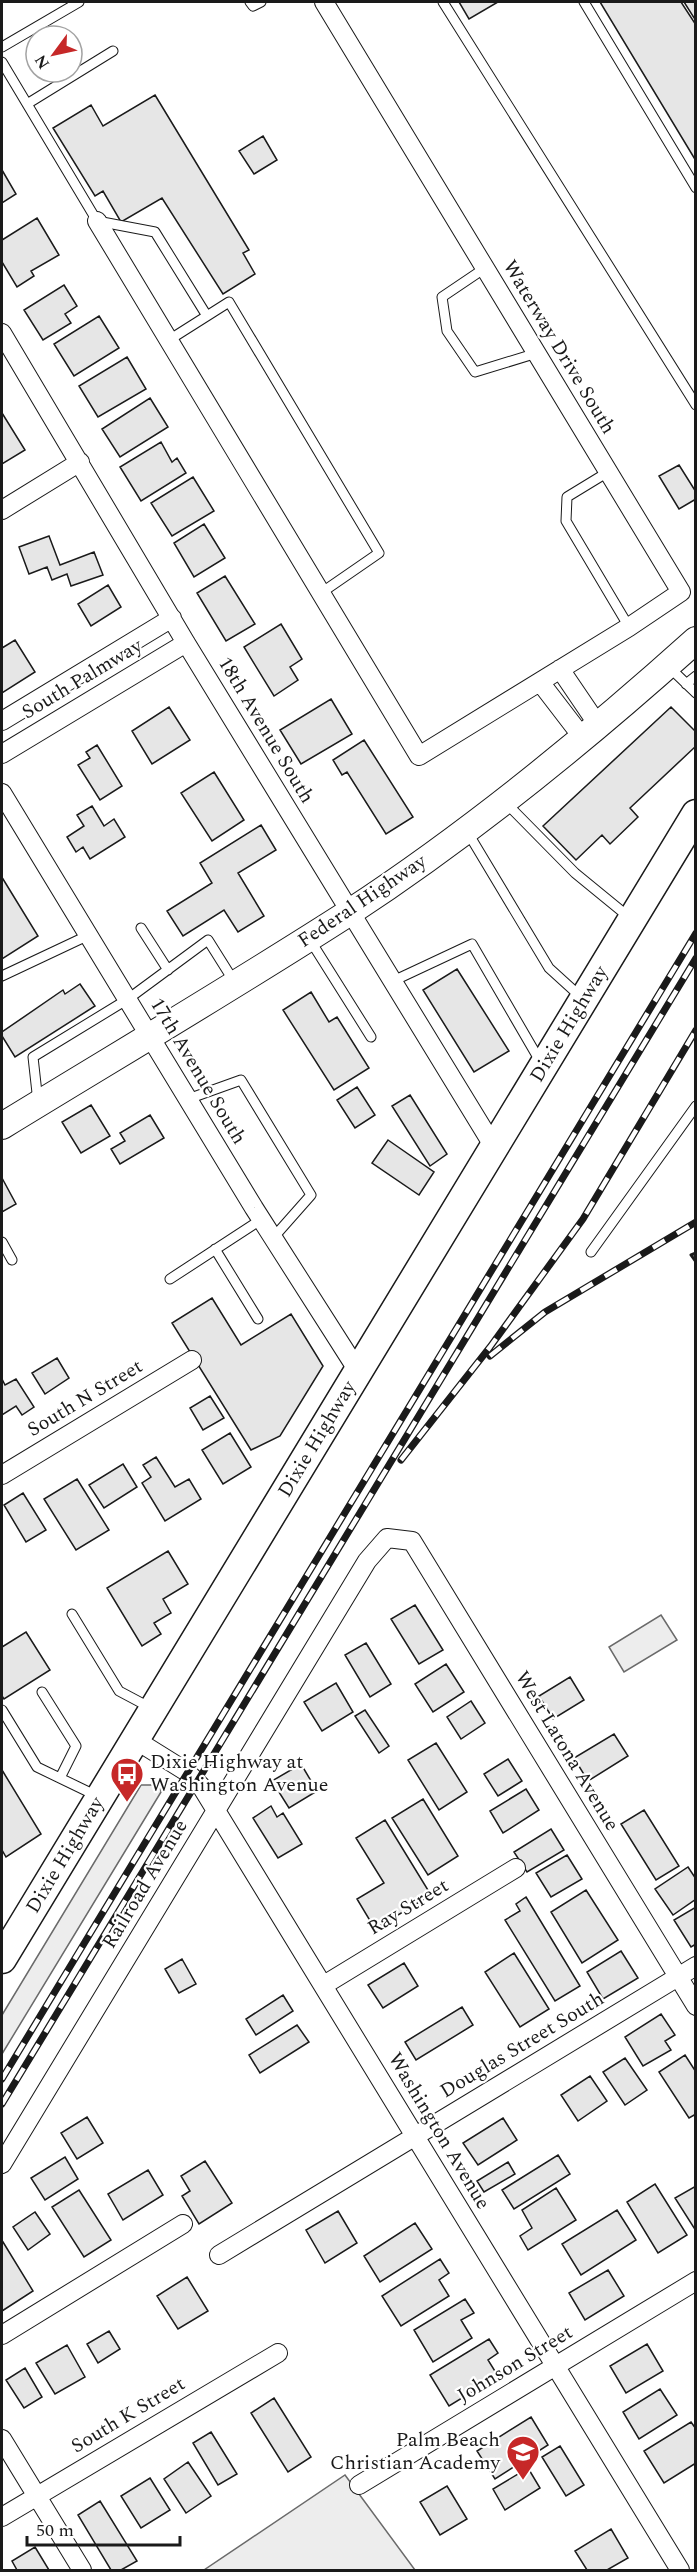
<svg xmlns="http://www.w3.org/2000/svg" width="697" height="2572" viewBox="0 0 697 2572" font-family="Spectral,serif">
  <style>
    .built { fill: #ededed; stroke: #6a6a6a; stroke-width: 1.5 }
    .building { fill: #e6e6e6; stroke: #1a1a1a; stroke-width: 1.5 }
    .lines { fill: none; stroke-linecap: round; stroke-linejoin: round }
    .service-casing { stroke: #1a1a1a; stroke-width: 11 }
    .minor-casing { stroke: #1a1a1a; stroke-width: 20 }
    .secondary-casing { stroke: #1a1a1a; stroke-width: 28 }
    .primary-casing { stroke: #1a1a1a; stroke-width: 31 }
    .service { stroke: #fff; stroke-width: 9 }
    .minor { stroke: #fff; stroke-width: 18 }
    .secondary { stroke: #fff; stroke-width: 26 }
    .primary { stroke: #fff; stroke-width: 28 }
    .rail-casing { stroke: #1a1a1a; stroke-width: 7 }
    .rail { stroke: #fff; stroke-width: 4.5; stroke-dasharray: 14; stroke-linecap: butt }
    .wall { stroke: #1a1a1a; stroke-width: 3 }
    .labels { text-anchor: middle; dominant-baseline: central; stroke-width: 4.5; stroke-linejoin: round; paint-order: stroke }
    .street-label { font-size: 20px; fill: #1a1a1a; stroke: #fff }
    .poi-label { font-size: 20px; fill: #1a1a1a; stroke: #fff; text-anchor: start }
  </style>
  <rect width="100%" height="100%" fill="#fff"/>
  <path class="built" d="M661,1615L677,1640L624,1672L609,1647Z
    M141,1785H160L161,1792L2,2054V2015Z
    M345,2475L415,2570H204Z"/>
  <path class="building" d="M459,2H498L469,19Z
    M600,2H681L696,25V161Z
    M684,2H696V21Z
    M155,95L249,250L243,253L255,274L223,294L162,198L121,222L103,191L95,196L53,128L91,105L103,126Z
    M263,136L277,160L254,174L239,151Z
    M2,170L16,194L2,203Z
    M37,218L59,255L31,271L34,276L17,287L2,262V240Z
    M64,285L77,306L65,314L71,323L43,340L24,310Z
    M99,316L119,348L74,376L54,344Z
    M127,357L146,389L98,417L79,386Z
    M150,398L168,427L120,457L102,429Z
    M2,413L25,450L2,464Z
    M161,442L172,462L177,458L186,473L141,501L120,467Z
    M679,465L696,492V499L679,509L659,476Z
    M193,477L214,511L172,536L151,503Z
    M204,524L225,558L194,577L174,543Z
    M49,536L60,565L94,552L103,575L71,586L67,574L52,580L47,567L29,574L19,547Z
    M225,576L255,624L226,641L197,593Z
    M108,585L121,607L91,626L78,604Z
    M281,624L302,659L290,667L298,680L274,696L244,647Z
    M15,640L35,672L2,693V648Z
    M331,699L352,734L301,764L280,730Z
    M169,707L190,740L152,764L132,731Z
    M671,707L696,732V746L630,808L638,817L610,844L602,835L576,860L543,826Z
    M364,740L413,817L386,834L347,772L342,775L333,760Z
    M97,745L122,786L100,800L78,765L90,758L86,752Z
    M214,772L244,820L212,841L181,793Z
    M92,806L104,826L114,819L125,837L90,859L83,847L76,852L67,837L84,826L77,815Z
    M261,825L276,850L238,873L264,916L238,932L224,910L183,936L167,911L212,883L200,863Z
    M3,879L38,936L2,959V880Z
    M457,969L509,1051L474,1072L423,990Z
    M80,984L95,1006L15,1057L2,1036V1032L63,990L65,994Z
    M311,992L329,1022L337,1017L369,1068L334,1090L283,1010Z
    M357,1087L375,1115L355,1128L337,1100Z
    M410,1095L447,1154L430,1166L392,1106Z
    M91,1105L110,1136L81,1153L62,1122Z
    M150,1115L164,1138L120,1164L111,1149L125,1141L120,1133Z
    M388,1140L434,1172L419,1195L372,1163Z
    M2,1178L16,1204L2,1212Z
    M212,1298L241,1345L291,1314L323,1366L280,1436L251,1450L172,1323Z
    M57,1358L69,1378L45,1394L32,1373Z
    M2,1379L5,1385L16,1379L34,1407L22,1415L16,1406L2,1415Z
    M210,1396L224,1418L203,1430L190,1408Z
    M230,1433L251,1467L223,1484L202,1450Z
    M156,1457L175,1487L189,1479L201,1499L165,1521L142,1483L151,1477L143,1465Z
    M123,1464L137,1487L104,1508L89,1485Z
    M77,1479L109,1530L76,1550L44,1499Z
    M23,1493L46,1530L26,1542L4,1505Z
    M168,1551L188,1584L163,1599L171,1613L154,1623L161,1634L142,1646L107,1588Z
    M415,1605L443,1650L419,1664L391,1619Z
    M26,1632L50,1670L4,1699L2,1696V1647Z
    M366,1643L391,1684L370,1697L345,1655Z
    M446,1664L464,1692L433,1712L415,1684Z
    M570,1677L584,1700L553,1719L539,1696Z
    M336,1683L353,1712L322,1731L304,1702Z
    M471,1701L485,1723L461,1739L447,1717Z
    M365,1710L389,1746L379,1753L355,1716Z
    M614,1734L628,1756L588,1781L574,1758Z
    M436,1743L467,1792L439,1810L408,1760Z
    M508,1759L522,1781L498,1796L484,1774Z
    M301,1764L317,1791L289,1808L272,1781Z
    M2,1770L41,1834L6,1857L2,1850Z
    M526,1789L539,1810L503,1833L490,1811Z
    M423,1799L458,1856L428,1875L392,1818Z
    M271,1806L277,1817L283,1813L302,1844L278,1858L253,1818Z
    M644,1810L679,1866L656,1880L621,1824Z
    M385,1820L431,1895L375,1929L357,1899L384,1883L356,1838Z
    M551,1829L564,1850L527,1872L514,1852Z
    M567,1855L582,1879L551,1897L536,1873Z
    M688,1867L696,1879V1899L673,1915L655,1889Z
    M586,1890L618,1940L582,1963L551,1912Z
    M526,1897L580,1986L555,2001L505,1920L520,1911L516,1904Z
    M696,1907V1944L691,1947L674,1920Z
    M621,1951L638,1978L603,1999L587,1972Z
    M514,1953L549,2009L520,2027L485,1972Z
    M182,1959L196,1984L179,1993L165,1969Z
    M404,1963L418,1986L383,2008L368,1985Z
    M283,1995L293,2011L256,2035L246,2019Z
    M462,2007L473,2025L416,2060L405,2042Z
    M661,2014L675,2035L665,2041L671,2050L643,2066L625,2037Z
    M297,2025L309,2042L260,2073L249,2055Z
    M685,2055L696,2072V2114L689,2118L659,2072Z
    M625,2058L647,2090L625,2105L603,2072Z
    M590,2076L607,2101L578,2121L561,2095Z
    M87,2117L103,2143L77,2159L61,2133Z
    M503,2118L517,2140L478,2165L463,2143Z
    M558,2155L570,2174L514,2209L502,2190Z
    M65,2157L78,2179L45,2200L31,2178Z
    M205,2161L232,2203L199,2224L182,2196L190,2191L181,2176Z
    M508,2162L515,2174L484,2192L477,2181Z
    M148,2170L163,2195L123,2220L108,2194Z
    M655,2184L687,2235L658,2253L627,2202Z
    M696,2186V2231L675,2198Z
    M556,2188L576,2220L528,2250L520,2236L532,2228L522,2210Z
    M79,2190L111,2240L84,2257L52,2207Z
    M617,2210L636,2240L581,2275L562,2244Z
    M338,2211L357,2243L325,2263L306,2230Z
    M35,2212L50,2234L28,2250L13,2227Z
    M415,2223L432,2249L380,2282L364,2256Z
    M3,2242L33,2291L2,2311V2243Z
    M440,2259L449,2273L439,2280L449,2296L401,2326L382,2296Z
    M608,2270L624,2296L585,2320L569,2293Z
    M187,2277L208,2311L178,2329L157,2296Z
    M465,2299L474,2313L461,2320L472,2338L433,2362L414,2330Z
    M109,2331L120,2349L98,2363L87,2344Z
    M489,2339L498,2353L488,2360L498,2376L449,2406L430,2375Z
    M647,2344L663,2371L626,2393L610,2366Z
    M67,2345L85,2377L55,2394L36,2363Z
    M25,2368L42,2397L24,2408L6,2380Z
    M660,2389L677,2415L639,2439L623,2412Z
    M274,2398L311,2457L288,2472L251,2413Z
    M531,2417L548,2445L495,2479L477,2451Z
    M691,2422L696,2429V2463L664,2483L644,2451Z
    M211,2432L237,2474L218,2485L193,2443Z
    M560,2446L584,2485L566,2496L542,2457Z
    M188,2462L211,2496L186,2513L164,2479Z
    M528,2468L540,2488L505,2510L493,2489Z
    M150,2478L170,2510L141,2528L121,2496Z
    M447,2486L467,2519L440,2535L420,2502Z
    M100,2501L137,2561L121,2570H111L78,2515Z
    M611,2529L628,2558L607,2570H587L575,2551Z
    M35,2547L49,2570H17L12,2561Z"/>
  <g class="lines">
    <g class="service-casing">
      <path id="service" d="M250,2L253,6L261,2
        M443,2L696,405
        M584,2L696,188
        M2,47L79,2
        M2,62L97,221L155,232L207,316
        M27,104L113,51
        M485,268L442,297L447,331L475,372L537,353
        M169,340L229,302L379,553L321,593
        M608,472L567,497L566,521L629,627
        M669,667L696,693
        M686,684L696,676
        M506,803L575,873L630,918
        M468,833L549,968L582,998
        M141,928L168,970
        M310,940L371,1037
        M2,976L89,935
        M393,981L472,944L540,1061
        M188,1099L241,1080L311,1195L273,1238
        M38,1102L33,1057L128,999L208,940L235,983
        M2,1242L12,1260
        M215,1249L258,1319
        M591,1252L696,1106
        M170,1279L262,1219
        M72,1614L119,1691L151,1708
        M42,1692L76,1746L60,1778
        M2,1710L37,1767L97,1796"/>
    </g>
    <g class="minor-casing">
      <path id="minor" d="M97,221L419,756L629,627L681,592L324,2
        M2,333L186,643L494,1147
        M2,510L80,462
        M560,669L598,725
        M540,682L583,738
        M2,721L172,618
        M2,754L186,643
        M2,793L254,1208L358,1371
        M2,1475L192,1360
        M134,1739L187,1772L201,1786L680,2570
        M324,1985L516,1868
        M2,2164L367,1561L387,1538L412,1541L696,2006
        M219,2255L696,1966
        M2,2335L183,2224
        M2,2439L82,2570
        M359,2485L696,2281
        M2,2517L278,2353"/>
    </g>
    <g class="secondary-casing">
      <path id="secondary" d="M2,1126C118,1055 235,986 350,912C472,832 587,738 696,640"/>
    </g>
    <g class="primary-casing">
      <path id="primary" d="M2,1959L696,814"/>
    </g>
    <use href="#service" class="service"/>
    <use href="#minor" class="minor"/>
    <use href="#secondary" class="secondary"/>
    <use href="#primary" class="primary"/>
    <g class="rail-casing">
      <path id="rail" d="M490,1356L545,1312L696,1222
        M401,1460L490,1347L583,1219L696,1030
        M2,2079L696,933
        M2,2104L696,958"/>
    </g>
    <use href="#rail" class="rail"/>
    <path class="wall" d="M696,1253L691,1255L696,1262"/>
  </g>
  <defs>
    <g id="bus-pin" transform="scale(1.725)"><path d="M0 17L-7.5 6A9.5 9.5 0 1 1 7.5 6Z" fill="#c62828" stroke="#fff"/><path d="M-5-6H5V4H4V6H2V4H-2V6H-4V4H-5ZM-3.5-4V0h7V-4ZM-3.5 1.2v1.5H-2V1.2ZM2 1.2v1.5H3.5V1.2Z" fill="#fff"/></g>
    <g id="school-pin" transform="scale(1.725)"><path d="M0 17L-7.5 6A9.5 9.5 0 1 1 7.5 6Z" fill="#c62828" stroke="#fff"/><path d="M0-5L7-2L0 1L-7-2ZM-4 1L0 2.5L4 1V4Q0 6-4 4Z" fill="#fff"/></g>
  </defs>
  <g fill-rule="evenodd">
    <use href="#bus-pin" x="127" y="1774"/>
    <use href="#school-pin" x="523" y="2452"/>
  </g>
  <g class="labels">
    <g class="street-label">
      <text transform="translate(559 347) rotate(59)">Waterway Drive South</text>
      <text transform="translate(82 679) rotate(-31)">South Palmway</text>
      <text transform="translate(266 730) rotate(59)">18th Avenue South</text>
      <text transform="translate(362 901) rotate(-34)">Federal Highway</text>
      <text transform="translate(569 1024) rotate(-59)">Dixie Highway</text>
      <text transform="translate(198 1071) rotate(59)">17th Avenue South</text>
      <text transform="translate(85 1398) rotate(-31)">South N Street</text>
      <text transform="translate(317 1439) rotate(-59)">Dixie Highway</text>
      <text transform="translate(567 1751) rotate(59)">West Latona Avenue</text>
      <text transform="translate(65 1855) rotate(-59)">Dixie Highway</text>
      <text transform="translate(145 1884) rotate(-59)">Railroad Avenue</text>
      <text transform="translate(408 1907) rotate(-31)">Ray Street</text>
      <text transform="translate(522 2045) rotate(-31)">Douglas Street South</text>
      <text transform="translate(439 2131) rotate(59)">Washington Avenue</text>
      <text transform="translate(515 2364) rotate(-31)">Johnson Street</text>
      <text transform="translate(128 2415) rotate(-31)">South K Street</text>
    </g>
    <g class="poi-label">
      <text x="150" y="1762">Dixie Highway at<tspan x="150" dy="23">Washington Avenue</tspan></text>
      <text x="500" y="2440" text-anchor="end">Palm Beach<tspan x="500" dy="23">Christian Academy</tspan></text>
    </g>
  </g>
  <rect width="697" height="2572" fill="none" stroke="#1a1a1a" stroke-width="6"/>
  <g transform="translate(54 54) rotate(237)"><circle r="28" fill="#ffffff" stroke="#a3a3a3" stroke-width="1.5"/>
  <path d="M0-4.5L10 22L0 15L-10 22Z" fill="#c62828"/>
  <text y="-9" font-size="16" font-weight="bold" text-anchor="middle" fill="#1a1a1a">N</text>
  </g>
  <path d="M27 2536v9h153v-9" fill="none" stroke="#1a1a1a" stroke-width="3"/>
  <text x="36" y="2536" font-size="18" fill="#1a1a1a" stroke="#ffffff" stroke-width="4.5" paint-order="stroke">50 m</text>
</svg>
